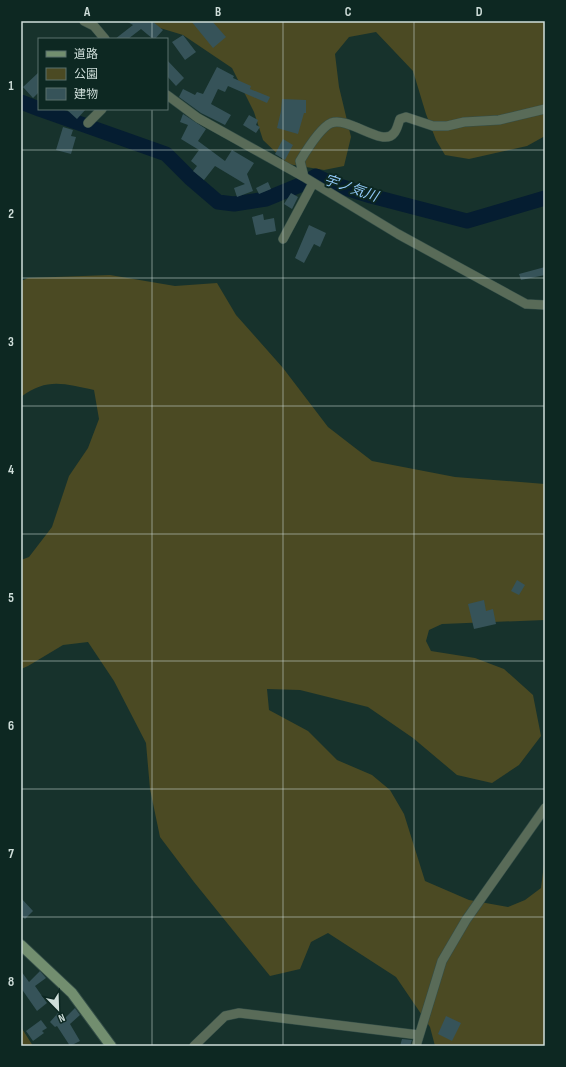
<svg xmlns="http://www.w3.org/2000/svg" width="566" height="1067" viewBox="0 0 566 1067" font-family="'Sofia Sans Condensed','Noto Sans JP',sans-serif">
  <style>
    .green { fill: #4b4a23 }
    .lines { fill: none; stroke-linecap: round; stroke-linejoin: round }
    .river { stroke: #051d31; stroke-width: 15 }
    .building { fill: #365359 }
    .minor-casing { stroke: #344e48; stroke-width: 10 }
    .secondary-casing { stroke: #344e48; stroke-width: 12 }
    .minor { stroke: #596b58; stroke-width: 9 }
    .secondary { stroke: #728e6f; stroke-width: 10 }
    .grid { fill: none; stroke: #cfdeda; stroke-width: 1; stroke-opacity: 0.55 }
    .labels { text-anchor: middle; dominant-baseline: central; stroke-width: 4; stroke-linejoin: round; paint-order: stroke }
    .water-label { font-size: 14px; font-style: italic; fill: #93cafa; stroke: #0d2822 }
    .neatline { fill: none; stroke: #cfdeda; stroke-width: 1.5 }
    .grid-label { font-size: 13px; text-anchor: middle; font-weight: bold; fill: #cfdeda }
  </style>
  <rect width="100%" height="100%" fill="#17322c"/>
  <path class="green" d="M137,21H545V136L527,146L469,159L445,155L436,140L426,114L413,71L376,32L349,37L335,54L339,87L351,137L344,166L324,170L288,164L263,140L254,112L232,68L183,35Z
    M110,275L175,286L217,283L236,315L283,368L328,427L372,461L455,477L545,484V620L442,624L429,630L426,641L431,651L475,658L504,669L533,695L541,736L519,765L492,783L457,775L413,738L368,707L300,690L267,689L269,710L308,731L337,760L372,775L390,790L404,814L425,881L469,900L508,907L525,900L541,888L545,856V1046H435L430,1027L396,977L328,933L311,942L300,969L270,976L194,882L160,837L150,789L146,743L114,681L88,642L63,645L28,666L21,669V560L29,557L52,527L69,476L88,448L99,419L94,390C65,384 47,377 21,397V281L28,278Z
    M21,1027L33,1046H21Z"/>
  <g class="lines">
    <path class="river" d="M21,102L39,109
      M39,109L166,154L190,178L218,202L234,204L266,199L300,185L316,176L333,184L371,196L467,221L545,198"/>
  </g>
  <path class="building" d="M126,21H152L163,30L155,39H153L141,29L128,39H115L133,25Z
    M191,21H212L226,37L213,48Z
    M183,35L196,52L185,60L172,42Z
    M167,60L184,78L176,86L167,76Z
    M217,67L234,76L233,78L251,86L250,89L270,97L267,103L228,86L225,92L218,89L211,104L231,115L225,125L201,113L179,97L183,89L195,95L197,92L203,94Z
    M39,72V92L33,98L23,87Z
    M282,99L306,100V113H304L298,134L277,128L281,111Z
    M66,109H86L77,119Z
    M183,114L206,129L198,141L225,161L232,150L254,163L247,174L253,191L237,197L234,188L245,184L215,166L204,180L193,171L197,166L191,161L199,150L181,139L188,125L180,122Z
    M249,115L258,120L256,125L260,127L256,133L243,125Z
    M63,127L73,130L71,136L76,137L71,154L56,150Z
    M283,139L293,145L285,160L275,154Z
    M268,182L271,189L259,194L256,188Z
    M291,193L298,197L292,209L284,204Z
    M263,214L264,220L274,218L276,231L256,235L252,217Z
    M309,225L326,233L320,247L314,244L304,263L295,258Z
    M545,267V275L521,280L519,274Z
    M517,580L525,585L519,595L511,591Z
    M484,600L486,611L493,609L496,624L474,629L468,604Z
    M21,898L33,911L25,919L21,915Z
    M21,971L29,982L40,971L46,978L35,986L47,1003L37,1011L21,988Z
    M75,1008L80,1015L70,1024L80,1041L70,1046L57,1026L55,1027L50,1022L58,1013L64,1019Z
    M446,1016L461,1023L452,1041L438,1034Z
    M41,1020L47,1028L42,1031L44,1033L33,1041L26,1031Z
    M402,1039L412,1040L410,1046H400Z"/>
  <g class="lines">
    <g class="minor-casing">
      <path id="minor" d="M84,21L94,26L105,39
        M167,95L198,118L304,177L398,234L526,304L545,305
        M88,123L102,109
        M304,177L300,161C306,151 320,128 331,123C349,116 383,148 394,133C397,130 398,124 400,119L406,117L433,126H447L464,122L499,120L545,109
        M283,239L313,183
        M194,1046L225,1016L239,1013L419,1035
        M416,1046L442,961L466,920L545,808"/>
    </g>
    <g class="secondary-casing">
      <path id="secondary" d="M21,945L72,993L111,1046"/>
    </g>
    <use href="#minor" class="minor"/>
    <use href="#secondary" class="secondary"/>
  </g>
  <path class="grid" d="M152,21V39M283,21V1046M414,21V1046M152,109V1046M21,150H545M21,278H545M21,406H545M21,534H545M21,661H545M21,789H545M21,917H545"/>
  <g class="labels">
    <g class="water-label">
      <text transform="translate(351 188) rotate(19)">宇ノ気川</text>
    </g>
  </g>
  <rect width="566" height="1067" fill="none" stroke="#0d2822" stroke-width="44"/>
  <rect x="38" y="38" width="130" height="72" fill="#0d2822" stroke="#5b716c"/>
  <rect x="46" y="51" width="20" height="6" fill="#728e6f" stroke="#5b716c"/>
  <text x="74" y="58" font-size="12" fill="#cfdeda">道路</text>
  <rect x="46" y="68" width="20" height="12" fill="#4b4a23" stroke="#5b716c"/>
  <text x="74" y="78" font-size="12" fill="#cfdeda">公園</text>
  <rect x="46" y="88" width="20" height="12" fill="#365359" stroke="#5b716c"/>
  <text x="74" y="98" font-size="12" fill="#cfdeda">建物</text>
  <g transform="translate(58 1009) rotate(157)" stroke="#0d2822" stroke-width="3" paint-order="stroke">
  <path d="M0-3L7 15L0 10L-7 15Z" fill="#cfdeda"/>
  <text y="-6" font-size="11" font-weight="bold" text-anchor="middle" fill="#cfdeda">N</text>
  </g>
  <rect x="22" y="22" width="522" height="1023" class="neatline"/>
  <g class="grid-label">
    <text x="87" y="16">A</text>
    <text x="218" y="16">B</text>
    <text x="348" y="16">C</text>
    <text x="479" y="16">D</text>
    <text x="11" y="90">1</text>
    <text x="11" y="218">2</text>
    <text x="11" y="346">3</text>
    <text x="11" y="474">4</text>
    <text x="11" y="602">5</text>
    <text x="11" y="730">6</text>
    <text x="11" y="858">7</text>
    <text x="11" y="986">8</text>
  </g>
</svg>
